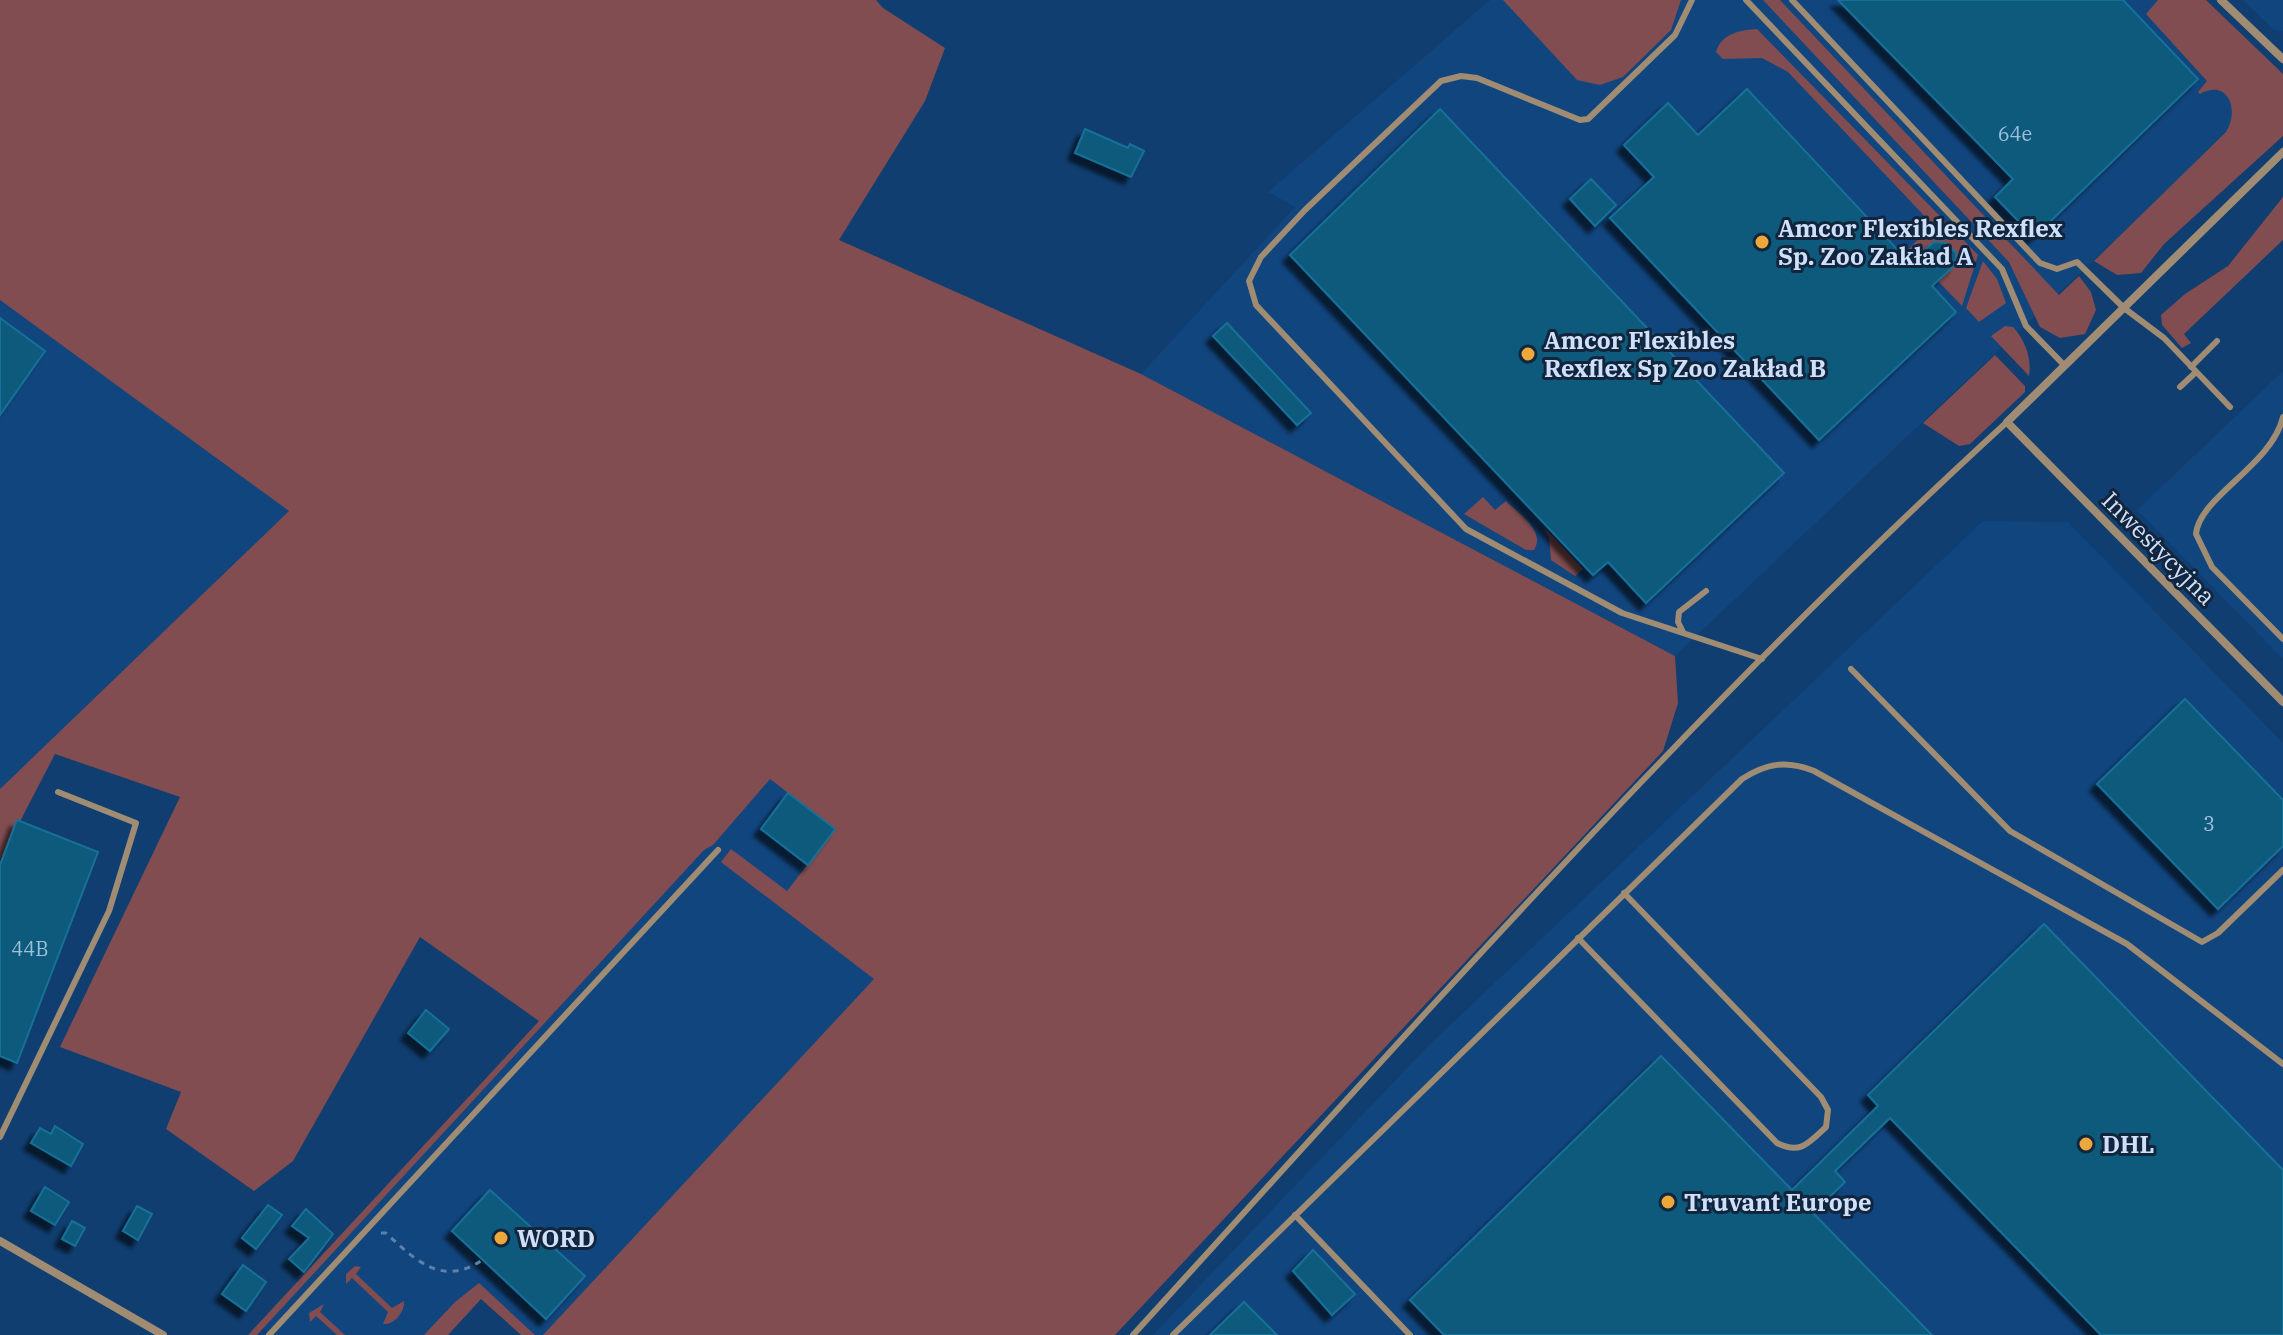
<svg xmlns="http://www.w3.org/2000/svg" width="2283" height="1335" viewBox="0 0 2283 1335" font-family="'IBM Plex Serif',serif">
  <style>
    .built { fill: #11457e }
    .green { fill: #814d51 }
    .building { fill: #0c5a7b; stroke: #187098; stroke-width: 2; filter: url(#shadow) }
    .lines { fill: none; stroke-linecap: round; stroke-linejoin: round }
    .path { stroke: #5e81a9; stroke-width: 3; stroke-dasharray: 6 6; stroke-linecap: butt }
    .service { stroke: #a08c72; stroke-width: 6 }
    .minor { stroke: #a08c72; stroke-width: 8 }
    .poi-dot { fill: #eda83b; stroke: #12253c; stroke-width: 3 }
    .labels { text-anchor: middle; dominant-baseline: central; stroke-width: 6; stroke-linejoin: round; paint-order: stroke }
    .number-label { font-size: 20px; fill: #9ebfda }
    .poi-label { font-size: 24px; font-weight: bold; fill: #cee1fa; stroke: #12253c; text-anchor: start }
    .street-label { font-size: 24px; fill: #cee1fa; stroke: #12253c }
  </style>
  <defs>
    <filter id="shadow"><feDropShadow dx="-7" dy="7" stdDeviation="2" flood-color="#0009"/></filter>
  </defs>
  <rect width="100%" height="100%" fill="#103e70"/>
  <path class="built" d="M1490,0H2191L2244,118L1675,656L1141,374L1295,207L1268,192Z
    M2243,0H2283V31L2274,30Z
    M0,300L289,511L0,789Z
    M2283,371V659L2137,510Z
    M1983,521L2068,522L2283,743V1335H1153L1428,1046Z
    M786,756L964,893L556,1335H521L481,1299L448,1335H271L259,1324Z"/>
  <path class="green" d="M0,0H876L883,8L945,48L925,101L839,240L1141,374L1675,656L1678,703L1663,751L1115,1335H543L874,979L721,862L731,849L787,891L835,829L770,779L713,845L704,850L257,1335H248L539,1021L420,937L293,1161L254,1191L166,1129L181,1092L60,1047L180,797L55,754L0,860V789L289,511L0,300Z
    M1503,0H1681L1671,30L1623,77L1600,85L1577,80Z
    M1763,0H1780L2059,295L2079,276L2091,292L2096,310L2085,334L2060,338L2040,327L2009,262Z
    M2158,0H2206L2283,74V136L2164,244L2141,273L2117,275L2094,261L2226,132C2240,110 2228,78 2200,94L2198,92L2207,81L2146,14Z
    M1757,29L1978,255L1962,306L1908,250L1932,224L1788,72L1762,58L1723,59L1716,52C1721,34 1739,30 1757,29Z
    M2283,197V240L2184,334L2191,343L2182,348L2162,325L2161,315L2185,294L2228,266Z
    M1983,261L1997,279L2006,303L1979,322L1966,308Z
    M2005,326L2013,327C2025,340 2032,358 2029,376L1991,336Z
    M1995,355L2025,386V392L1970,444L1959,446L1923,423Z
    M1483,497L1495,510L1506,501C1519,514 1546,531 1534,550H1526L1464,514Z
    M1543,526L1583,569L1575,576L1551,560L1549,537Z
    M355,1266L361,1267L356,1274L392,1308L404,1301C405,1312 394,1325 383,1324L388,1312L352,1278L346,1284V1274Z
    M479,1283L535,1335H521L481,1299L448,1335H424L455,1302Z
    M324,1304L320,1312L345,1335H337L316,1316L310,1322L309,1313Z"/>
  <path class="building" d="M1838,0H2123L2198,79L2034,237L1995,197L2013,179Z
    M1747,89L1910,263L1934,242L1946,243L1956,253L1955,265L1932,286L1956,312L1819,440L1610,218L1654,177L1624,145L1668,103L1698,135Z
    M1440,109L1784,473L1646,603L1608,562L1593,575L1290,255Z
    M1085,129L1128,148L1130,144L1144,151L1131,177L1075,153Z
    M1591,179L1616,205L1595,226L1570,199Z
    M0,318L45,351L0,415Z
    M1227,323L1311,413L1297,425L1213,336Z
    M2185,699L2283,800V846L2218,909L2097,784Z
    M788,793L835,829L808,865L761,829Z
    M17,820L98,852L17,1063L0,1056V865Z
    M2044,924L2283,1170V1335H2101L1890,1118L1835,1171L1845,1182L1813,1213L1932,1335H1444L1410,1300L1661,1056L1792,1190L1878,1106L1868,1095Z
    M426,1010L449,1029L430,1051L408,1033Z
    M55,1126L83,1144L71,1166L31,1143L40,1128L51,1134Z
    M45,1187L69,1202L55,1225L31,1211Z
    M490,1190L585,1276L546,1319L452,1231Z
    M268,1205L282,1215L256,1249L242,1238Z
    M137,1206L152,1214L138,1240L123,1231Z
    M306,1209L333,1234L304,1272L289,1259L309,1238L292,1226Z
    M72,1221L85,1228L75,1246L62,1239Z
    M1313,1250L1355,1294L1332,1315L1293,1271Z
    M243,1265L266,1282L246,1311L222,1294Z
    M1244,1302L1277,1335H1210Z"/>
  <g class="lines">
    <path class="path" d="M381,1233H386C417,1262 444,1288 485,1258"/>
    <path class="service" d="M1692,0L1675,35L1588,119L1580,120L1477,78L1461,76L1441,81L1305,210L1261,257L1249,281L1256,305L1466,529L1622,613L1762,659
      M1746,0L2002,269L2026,326L2065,366
      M1792,0L2040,263L2057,269L2077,262L2124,308L2164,338L2230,407
      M2191,367L2217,341
      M2180,387L2196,372
      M2283,417C2272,465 2199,497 2196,534L2212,567L2283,639
      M1683,632L1678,622L1679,612L1706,591
      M1851,669L2010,831L2202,942L2218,933L2283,870
      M1578,938L1777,1143C1800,1155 1809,1143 1826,1127L1828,1110L1821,1097L1624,893
      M0,1137L109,911L136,823L58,792
      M1295,1215L1410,1335
      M269,1335L718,850
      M1133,1335C1416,1024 1696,706 2007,422
      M1173,1335L1742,779C1767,763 1787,760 1814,771L2127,944L2283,1064"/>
    <path class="minor" d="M2221,0L2283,59
      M2283,152L2007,422L2283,702
      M0,1241L163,1335"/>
  </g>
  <g class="poi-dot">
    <circle cx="1762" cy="242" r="8"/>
    <circle cx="1528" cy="354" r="8"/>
    <circle cx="2086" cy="1144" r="8"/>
    <circle cx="1668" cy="1202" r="8"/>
    <circle cx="501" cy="1238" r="8"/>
  </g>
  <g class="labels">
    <g class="number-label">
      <text x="2015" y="133">64e</text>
      <text x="2209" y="823">3</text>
      <text x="30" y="948">44B</text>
    </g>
    <g class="poi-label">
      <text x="1778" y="228">Amcor Flexibles Rexflex<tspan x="1778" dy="28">Sp. Zoo Zakład A</tspan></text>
      <text x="1544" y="340">Amcor Flexibles<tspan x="1544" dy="28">Rexflex Sp Zoo Zakład B</tspan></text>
      <text x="2102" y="1144">DHL</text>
      <text x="1684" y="1202">Truvant Europe</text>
      <text x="517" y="1238">WORD</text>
    </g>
    <g class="street-label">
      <text transform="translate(2159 548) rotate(45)">Inwestycyjna</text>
    </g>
  </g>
</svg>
